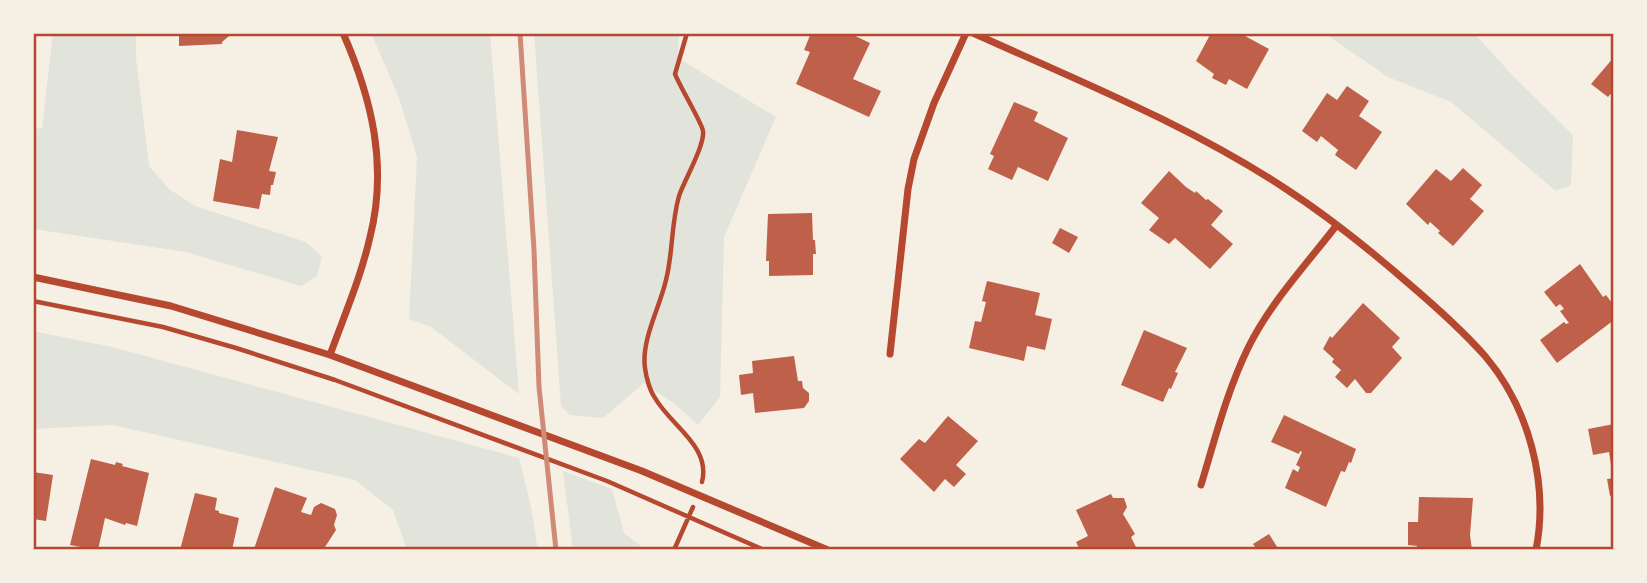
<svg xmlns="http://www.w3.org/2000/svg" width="1647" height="583" viewBox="0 0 1647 583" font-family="Mulish,sans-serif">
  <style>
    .green { fill: #e2e4dc }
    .building { fill: #bf614a }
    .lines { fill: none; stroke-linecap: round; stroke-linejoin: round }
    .path { stroke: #b5482f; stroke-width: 4.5 }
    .minor { stroke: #b5482f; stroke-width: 7 }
    .rail { stroke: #cf8b77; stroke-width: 5 }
    .neatline { fill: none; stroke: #b5482f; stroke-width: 2.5 }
  </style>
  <rect width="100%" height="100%" fill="#f6efe4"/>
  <path class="green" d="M53,33H136V57L149,166L169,189L195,206L306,242L322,257L317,276L301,286L186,252L33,229V129L42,128Z
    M371,33H490L519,394L431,327L409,319L417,157L399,98Z
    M534,33H679L678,58L776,117L724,237L720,397L698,425L676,405L644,383L603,418L570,415L561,406Z
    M1324,33H1474L1514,77L1573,135L1571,185L1556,191L1451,102L1388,77Z
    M33,331L112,347L519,458L531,507L538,550H407L393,510L355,480L113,425L33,429Z
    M563,471L612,489L624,533L646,550H573Z"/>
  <path class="building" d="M179,33H229V36L222,42V44L179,46Z
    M811,33L817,36L819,33H849L870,43L853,79L881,91L869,117L796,84L810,52L804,50Z
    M1211,33H1247L1245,36L1269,49L1247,89L1229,79L1226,85L1212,78L1214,74L1196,61Z
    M1614,57V90L1608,97L1591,84Z
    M1347,86L1369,101L1359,116L1382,132L1356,170L1335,155L1338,150L1321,136L1317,142L1302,131L1327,93L1337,100Z
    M1014,102L1038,112L1034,121L1068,138L1048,181L1018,167L1012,180L988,169L994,156L990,154Z
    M237,130L278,137L269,171L276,172L273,185H271L270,195L262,194L259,209L213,201L220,159L232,162Z
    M1463,168L1482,185L1470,199L1484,211L1453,246L1438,233L1440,231L1430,222L1428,225L1406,204L1436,169L1451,181Z
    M1169,171L1186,187L1195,193L1196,191L1206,200L1208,199L1223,211L1211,225L1233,244L1210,269L1175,238L1169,244L1149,230L1159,218L1141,203Z
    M812,213L813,240H815L816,254H813V275L769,276V261H766L768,214Z
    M1060,228L1078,237L1069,253L1052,243Z
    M1580,264L1603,297L1606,295L1612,303L1614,302V320L1557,363L1540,340L1564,322L1566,324L1569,323L1560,311L1564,309L1560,304L1556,307L1544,292Z
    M987,281L1040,293L1035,315L1052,319L1045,350L1027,346L1024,361L969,348L975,321L981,322L986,302L982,301Z
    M1363,303L1400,338L1392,347L1402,358L1371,393H1366L1355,379L1347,388L1335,377L1341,370L1332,362L1334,359L1323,349L1330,336L1332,338Z
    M1144,330L1187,348L1175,372L1178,373L1171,389L1169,388L1163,402L1121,385Z
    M794,356L798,381H802L803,388L809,393V401L804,408L755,413L753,393L741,395L739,375L753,373L752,361Z
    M1284,415L1356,449L1351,463L1349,462L1345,472L1341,471L1326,507L1285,488L1293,469L1298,472L1300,467L1296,465L1302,452L1300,451L1299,454L1271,442Z
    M948,416L978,441L956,465L966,474L954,487L945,479L934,492L900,459L919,439L925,443Z
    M1614,424V470L1612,471L1609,452L1593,455L1588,429Z
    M91,459L115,465L116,462L123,464L122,466L149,473L137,526L126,523L125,525L105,518L98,550L70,545Z
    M33,472L53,475L46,521L33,519Z
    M1614,478V495L1610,496L1607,479Z
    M275,487L307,498L301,512L311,515L314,507L321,503L335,509L337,515L334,525L336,530L325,547L331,550L254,549Z
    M195,493L217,498L215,510L219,511V513L239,518L232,550H180Z
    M1111,494L1113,498H1124L1127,507L1123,514L1135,534L1131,537L1136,547L1132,550H1080L1076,542L1088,536L1076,510Z
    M1419,497L1473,498L1470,535L1472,550H1416L1417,546L1408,545V522H1418Z
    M1269,534L1279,550H1251L1255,547L1253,544Z"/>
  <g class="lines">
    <path class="path" d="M687,33L675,74C680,87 702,123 703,131C705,145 684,181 679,196C671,224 673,253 666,280C660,307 641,340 645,368C646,377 650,391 655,398C671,426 711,446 702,482
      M33,301L163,327L236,348L335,380L607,481L764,550
      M674,550L693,507"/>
    <path class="minor" d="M973,33C1079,81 1189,125 1286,189C1329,217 1370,250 1408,283C1435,306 1462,330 1485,356C1529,408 1549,483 1536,550
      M33,277L171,306L330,355L642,471L828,550
      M890,354L908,189L914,159L934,103L966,33
      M330,355C344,316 361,277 370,237C388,166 372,99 343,33
      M1201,485C1215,439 1227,391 1248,348C1270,303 1306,265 1336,226"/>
    <path class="rail" d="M520,33L534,250L539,387L556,550"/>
  </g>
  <rect width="1647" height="583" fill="none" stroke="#f6efe4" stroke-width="70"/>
  <rect x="35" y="35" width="1577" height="513" class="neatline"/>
</svg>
